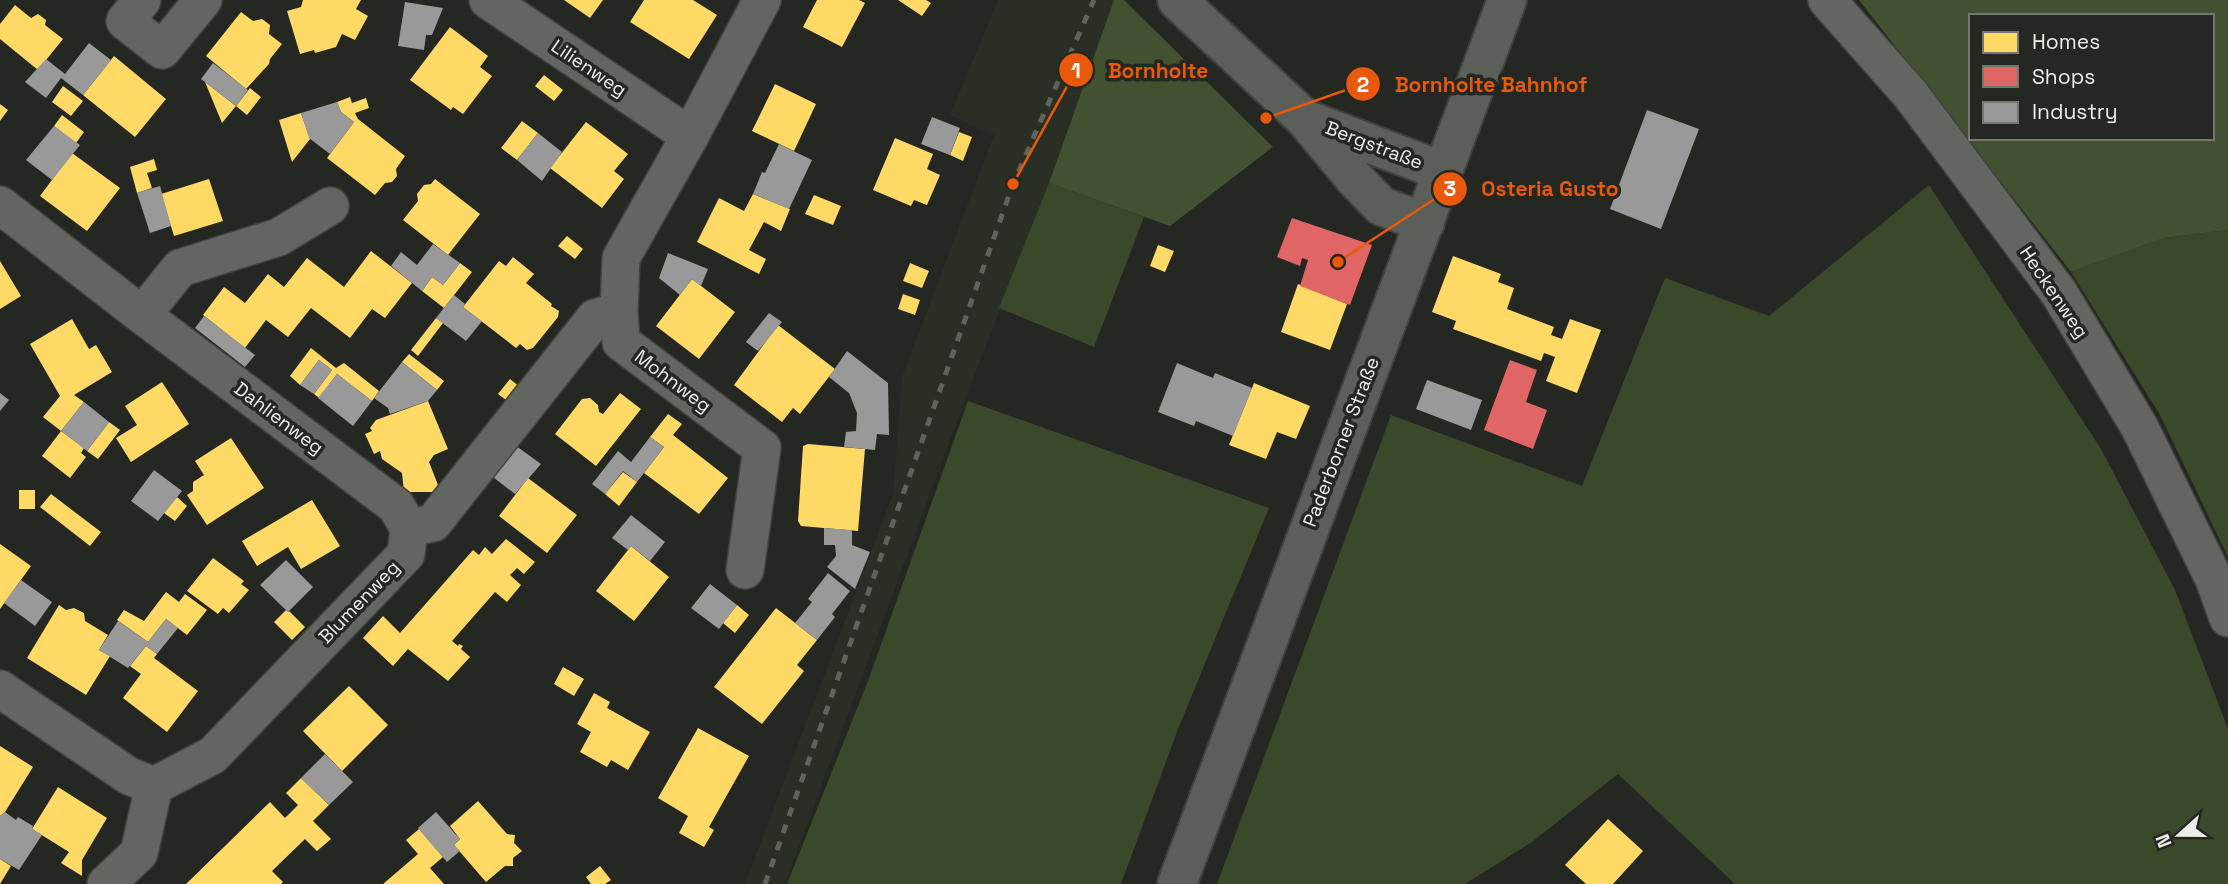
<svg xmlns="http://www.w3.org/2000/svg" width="2228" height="884" viewBox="0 0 2228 884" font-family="'Space Grotesk',sans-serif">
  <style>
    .built { fill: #292f24 }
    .green { fill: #3b492b }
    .forest { fill: #425130; fill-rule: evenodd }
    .homes { fill: #ffd966 }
    .shops { fill: #e06666 }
    .industry { fill: #999 }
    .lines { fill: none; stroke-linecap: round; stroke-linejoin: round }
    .street-casing { stroke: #414240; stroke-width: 40 }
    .secondary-casing { stroke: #414240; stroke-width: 42 }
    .street { stroke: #636560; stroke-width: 37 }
    .secondary { stroke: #5c5e59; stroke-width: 38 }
    .rail { stroke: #60625e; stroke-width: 5; stroke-dasharray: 9 9; stroke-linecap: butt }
    .labels { text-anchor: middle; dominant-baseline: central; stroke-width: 7; stroke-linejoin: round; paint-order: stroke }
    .street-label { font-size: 19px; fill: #eceeea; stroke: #252822 }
    .leader { fill: none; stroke: #e8590c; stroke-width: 2.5 }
    .callout-dot { fill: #e8590c; stroke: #252822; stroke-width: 2.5 }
    .mark-label { font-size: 21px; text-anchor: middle; font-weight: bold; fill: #fff }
    .callout-label { font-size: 21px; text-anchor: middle; font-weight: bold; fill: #e8590c; stroke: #252822; stroke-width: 7; stroke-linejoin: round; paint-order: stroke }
  </style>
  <rect width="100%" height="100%" fill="#252723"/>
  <path class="built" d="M998,0H1114L1049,183L965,400L785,884H745L893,494L902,377L994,135L950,115Z"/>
  <path class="green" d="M1049,183L1144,217L1094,347L999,308Z
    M1929,185L2101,449L2175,590L2228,729V884H1735L1618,774L1532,842L1465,884H1217L1391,415L1582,486L1665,278L1769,316Z
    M2228,230V557L2160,415L2071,272L2164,238Z
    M968,401L1269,508L1178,729L1121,884H787L868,681Z"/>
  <path class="forest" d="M1114,0H1124L1273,147L1170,226L1049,183Z
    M1859,0H2228V230L2164,238L2071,272ZM1971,16H2212V138H1971Z"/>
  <path class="homes" d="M303,0H361L356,9L368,16L355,40L342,34L336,47L315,53L314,50L300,54L287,11L301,7Z
    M564,0H603L590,18Z
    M644,0H693L717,15L689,59L630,22Z
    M817,0H859L865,3L842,47L803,27Z
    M898,0H926L931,3L922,16Z
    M15,5L31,18L38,14L46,20L45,25L63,39L38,70L0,39V24Z
    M241,12L253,21L262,19L270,25L269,34L282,44L270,59L269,64L246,89L206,56Z
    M450,27L488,56L480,67L492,76L463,114L453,107L451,110L410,80Z
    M114,56L166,99L135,137L83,95Z
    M544,75L563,90L554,101L535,86Z
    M205,82L236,106L222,123Z
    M775,84L816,104L794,151L752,131Z
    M63,86L83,101L71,116L52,102Z
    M250,88L261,97L247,115L236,106Z
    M350,97L352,103L366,98L369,108L355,113L358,119L405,156L396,169L397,176L392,182L385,183L375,195L327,158L354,122L341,112L337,102Z
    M0,104L8,110L0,121Z
    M301,113L310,139L292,162L279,120Z
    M62,115L84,132L76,143L54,126Z
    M522,121L538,133L517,160L501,148Z
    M586,122L628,154L614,171L624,179L602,208L550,168Z
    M959,132L972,137L963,161L950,155Z
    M895,138L933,154L927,169L940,175L927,205L914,200L911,206L873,190Z
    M72,153L120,188L87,231L40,196Z
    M154,159L157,170L147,173L152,188L137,193L130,167Z
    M209,179L223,221L174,236L161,194Z
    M435,179L480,214L448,255L403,220L418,201L417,194L424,185L431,184Z
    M753,194L790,209L781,231L764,222L749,250L766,259L759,274L697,242L719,198L744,211Z
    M814,195L841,206L833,225L805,214Z
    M567,236L583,249L575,259L558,246Z
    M1158,245L1174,251L1165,272L1150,266Z
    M371,251L412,283L385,318L372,309L350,338L311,308L288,337L266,320L245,348L203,315L224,287L245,303L268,274L284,287L307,258L344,287Z
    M1453,256L1501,274L1498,282L1514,288L1507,309L1554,327L1551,335L1562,339L1570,319L1601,330L1577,393L1546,381L1555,357L1544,353L1541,361L1453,329L1456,321L1432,312Z
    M513,257L534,274L526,283L552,304L551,306L559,311L558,317L533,348L527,350L520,344L516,348L463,307L499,261L506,266Z
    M0,261L21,296L0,309Z
    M460,263L472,272L444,308L422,291L432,277L443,285Z
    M910,263L929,271L922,288L903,281Z
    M692,279L735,312L699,359L656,326Z
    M1298,284L1347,304L1330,350L1281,332Z
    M903,294L920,300L915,315L898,309Z
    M436,318L443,323L418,356L411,350Z
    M72,319L89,349L96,345L112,372L74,395L84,402L61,431L43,417L60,396L30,344Z
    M778,325L835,369L800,414L793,408L782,422L734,385Z
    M311,348L336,368L344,363L379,391L372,401L337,374L319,398L314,394L332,370L319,360L300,385L290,376Z
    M409,354L444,381L437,390L402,362Z
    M510,379L525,391L514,406L498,394Z
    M162,382L189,424L131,462L116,438L137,425L125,406Z
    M1254,383L1310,406L1296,439L1277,432L1266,459L1229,445Z
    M620,393L641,409L596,466L555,434L582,399L590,398L598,405L599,412L603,414Z
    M428,401L448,449L434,455L429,462L438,485V492H404L402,473L382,459L380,451L374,454L365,434L372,431L370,428L376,420Z
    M668,414L682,424L673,435L728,478L699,514L644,473L664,447L650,437Z
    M109,422L120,430L98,459L87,451Z
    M61,431L84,448L81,453L86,457L70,478L42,456Z
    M231,438L264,488L207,525L187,495L193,491V482L204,475L195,461Z
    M808,444L865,449L858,531L801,526L798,521L803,446Z
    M623,472L637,482L619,506L605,494Z
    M528,478L577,515L547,553L499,516Z
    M19,490H35V509H19Z
    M51,494L101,532L90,546L40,507Z
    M177,497L187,506L175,521L164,513Z
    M312,500L340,546L301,569L288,547L257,566L242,541Z
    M506,539L535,562L524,574L517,568L510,575L521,585L507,602L495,592L452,641L458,646L459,644L463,646L461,649L470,657L448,681L408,649L393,666L363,638L383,616L400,633L473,550L479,555L485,547L492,554Z
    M0,544L31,566L0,609Z
    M631,546L669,577L634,621L596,591Z
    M213,558L244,581L241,584L249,590L229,613L223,608L218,614L187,591Z
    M166,592L179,602L185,594L207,610L187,635L166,619L148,642L117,620L124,610L144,621Z
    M59,605L66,610L74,608L84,613L85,621L108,635L99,650L110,656L86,695L27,658Z
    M737,605L749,615L735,633L723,623Z
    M776,608L817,640L797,665L804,671L762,724L714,687Z
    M286,610L288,612L289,611L305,627L292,640L274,622Z
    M146,646L157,654L154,658L198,691L167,732L123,698L141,674L130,666Z
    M563,667L584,679L574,696L554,684Z
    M349,686L388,725L342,771L303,731Z
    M594,693L610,702L607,708L650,732L628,770L611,760L607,767L580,752L591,732L577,724Z
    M698,728L749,756L709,827L714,830L704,847L679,833L688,816L658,798Z
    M0,746L33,767L5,812L0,816Z
    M301,778L329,805L313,821L331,839L317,851L305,839L272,871L283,882L281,884H186L270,802L285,818L298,805L286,793Z
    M58,787L107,818L82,860V876L61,863L69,852L32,829Z
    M478,801L507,834L515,835L514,843L522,851L513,858V866H505L486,882L454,845L460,839L450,826Z
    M1608,819L1643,851L1613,884H1586L1565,865Z
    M419,829L443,857L430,868L444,884H383L418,854L406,840Z
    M0,859L11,866L0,884Z
    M600,866L611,880L605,884H591L586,877Z"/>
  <path class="shops" d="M1292,218L1372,245L1350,305L1300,286L1308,260L1302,258L1300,266L1277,257Z
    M1510,360L1537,370L1526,402L1547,410L1533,449L1484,430Z"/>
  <path class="industry" d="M405,2L443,8L432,35H426L424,50L398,46Z
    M89,43L111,60L83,95L61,78L46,98L25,82L46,59L65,74Z
    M213,63L248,90L236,106L201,79Z
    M337,102L341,112L354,122L330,154L309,138L301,113Z
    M1647,110L1699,129L1661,229L1610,209Z
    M932,117L960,128L950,155L921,144Z
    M54,126L80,145L52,180L26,160Z
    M538,133L562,152L542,181L517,160Z
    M779,144L812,160L789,209L753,194L762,172L765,173Z
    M160,186L171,226L150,233L137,193Z
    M433,244L460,263L443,285L432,277L422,291L391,266L401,252L417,265Z
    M668,253L708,269L701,286L692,279L680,295L659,278Z
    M454,295L465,304L463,307L482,321L466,341L436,318Z
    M769,313L782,322L758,351L746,342Z
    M204,316L255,355L245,367L195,328Z
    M847,351L888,383L889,435L877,434L875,450L844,447L846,432L856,431L857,413L849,393L829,377Z
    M319,360L332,370L314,394L300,385Z
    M402,362L437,390L428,401L390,414L388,408L374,398Z
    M1177,363L1213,378L1215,373L1252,388L1233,436L1196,421L1194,426L1158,412Z
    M337,374L372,401L353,426L318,398Z
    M1427,380L1482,400L1471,430L1416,409Z
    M0,393L9,400L0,411Z
    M84,402L109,422L87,451L61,431Z
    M650,437L664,447L637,482L623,471L605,494L592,484L618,451L631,462Z
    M512,443L541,464L515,494L489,474Z
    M154,470L182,491L158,521L131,501Z
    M631,515L665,542L650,561L631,546L628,550L612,538Z
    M824,528L852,530V545L870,552L855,589L827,567L836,556L835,545H824Z
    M286,560L313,587L288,612L260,585Z
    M828,573L850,591L832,614L835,617L817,640L795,623L812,602L808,599Z
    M21,580L52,602L35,626L4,603Z
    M710,584L737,605L719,629L691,608Z
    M166,619L178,628L157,654L146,646L128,668L99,650L118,621L148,642Z
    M325,754L353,782L329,805L301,778Z
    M5,812L16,820L18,817L33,826L32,829L42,835L19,870L0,859V816Z
    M436,812L460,839L454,845L460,851L447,862L418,828Z"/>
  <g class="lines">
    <g class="street-casing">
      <path id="street" d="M142,0L125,21L162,50L203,0
        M488,0L690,136
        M1827,0L1911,95L2059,293L2140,428L2214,579L2228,618
        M0,205L142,315L396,506L409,528
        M142,315L180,268L279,237L330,206
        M409,528L433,523L595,318L619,311
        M745,570L762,448L621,342L619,311L621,258L690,136L762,0
        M0,689L129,776L154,786
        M106,884L139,853L154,786L213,755L406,554L409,528"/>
    </g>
    <g class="secondary-casing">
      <path id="secondary" d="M1177,0L1305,119L1355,179L1381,206L1425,223
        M1310,121L1442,171
        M1177,884L1507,0"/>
    </g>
    <use href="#street" class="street"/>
    <use href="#secondary" class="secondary"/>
    <path class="rail" d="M765,884L1013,184L1094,0"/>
  </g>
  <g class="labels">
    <g class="street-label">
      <text transform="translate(589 68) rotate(34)">Lilienweg</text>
      <text transform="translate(1374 145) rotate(21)">Bergstraße</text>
      <text transform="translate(2054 292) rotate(56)">Heckenweg</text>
      <text transform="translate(673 381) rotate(37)">Mohnweg</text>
      <text transform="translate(279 418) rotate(37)">Dahlienweg</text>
      <text transform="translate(1341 442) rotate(-69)">Paderborner Straße</text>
      <text transform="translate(359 602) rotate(-46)">Blumenweg</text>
    </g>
  </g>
  <path class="leader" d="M1013 184L1076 70M1266 118L1363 84M1338 262L1450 189"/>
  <g class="callout-dot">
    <circle cx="1013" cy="184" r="7"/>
    <circle cx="1266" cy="118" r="7"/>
    <circle cx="1338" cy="262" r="7"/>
    <circle cx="1076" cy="70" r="18"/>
    <circle cx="1363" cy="84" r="18"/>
    <circle cx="1450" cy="189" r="18"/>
  </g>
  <g class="mark-label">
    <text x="1076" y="78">1</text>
    <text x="1363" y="92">2</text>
    <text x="1450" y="196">3</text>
  </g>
  <g class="callout-label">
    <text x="1158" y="78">Bornholte</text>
    <text x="1491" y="92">Bornholte Bahnhof</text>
    <text x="1550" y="196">Osteria Gusto</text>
  </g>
  <rect x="1969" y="14" width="245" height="126" fill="#252822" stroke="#757772" stroke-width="2"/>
  <rect x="1983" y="32" width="35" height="21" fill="#ffd966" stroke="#757772" stroke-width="2"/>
  <text x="2032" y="49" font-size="21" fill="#eceeea">Homes</text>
  <rect x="1983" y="66" width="35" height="21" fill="#e06666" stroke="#757772" stroke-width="2"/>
  <text x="2032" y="84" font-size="21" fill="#eceeea">Shops</text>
  <rect x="1983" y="102" width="35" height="21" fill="#999999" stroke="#757772" stroke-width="2"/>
  <text x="2032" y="119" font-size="21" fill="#eceeea">Industry</text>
  <g transform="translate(2179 835) rotate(249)" stroke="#252822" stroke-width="5" paint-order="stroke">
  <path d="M0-5L12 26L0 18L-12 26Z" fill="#eceeea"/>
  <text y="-10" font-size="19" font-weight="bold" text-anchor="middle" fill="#eceeea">N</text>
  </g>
</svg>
